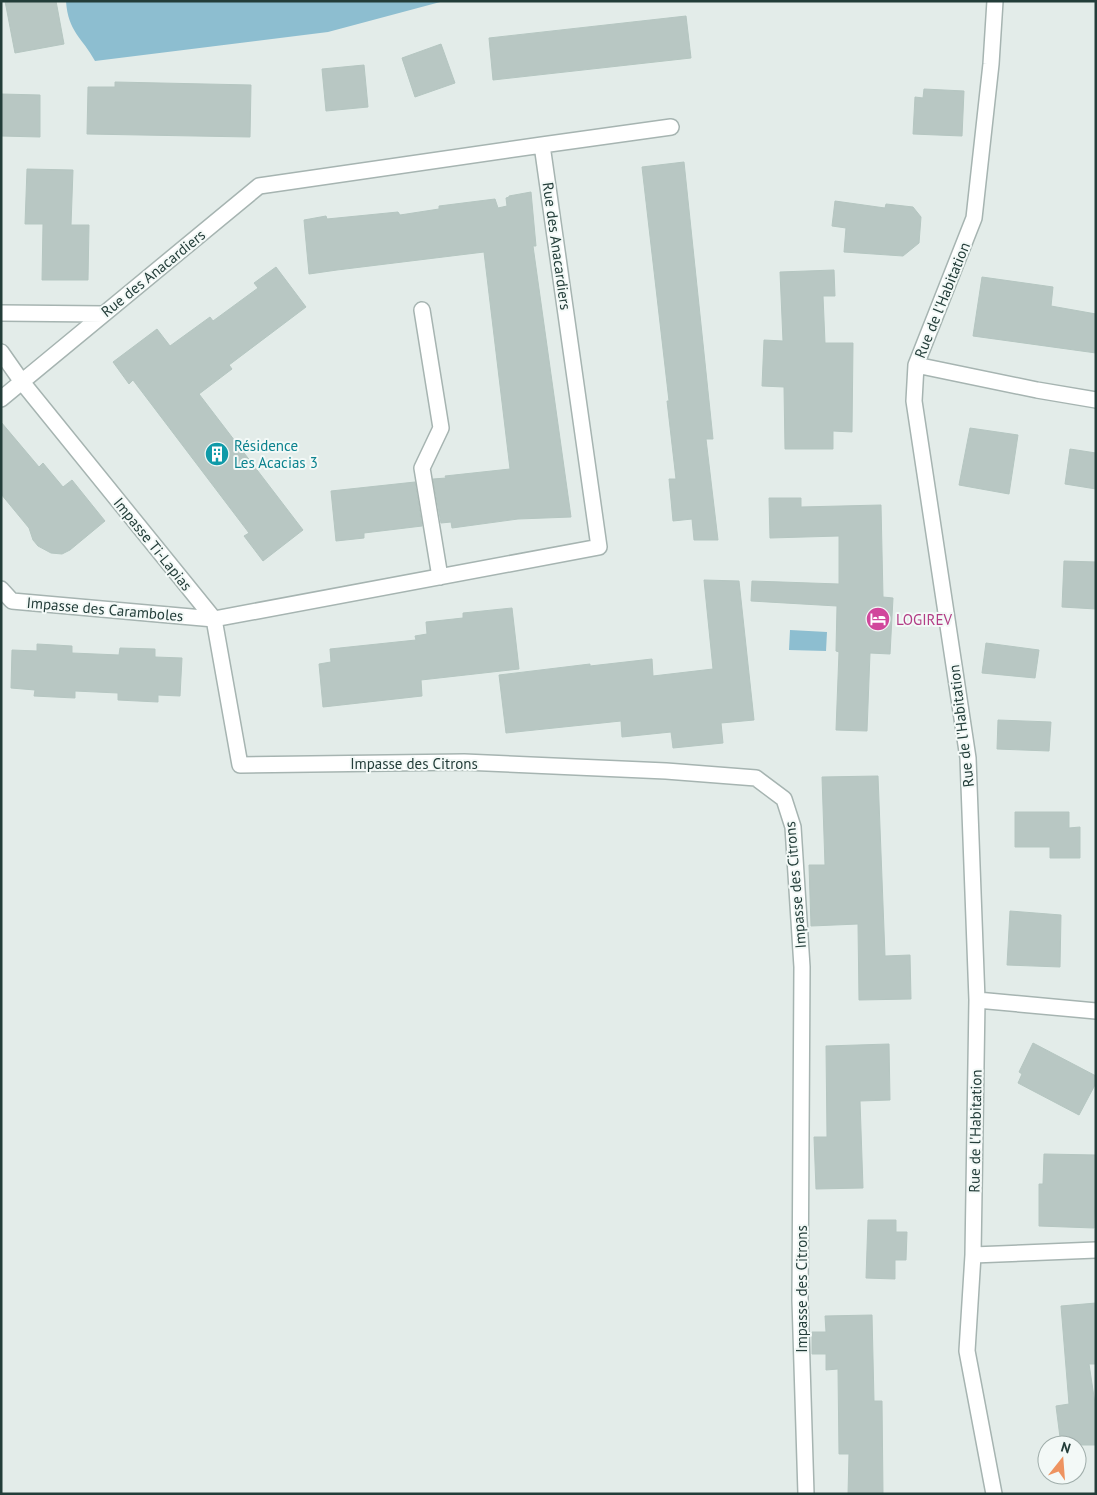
<svg xmlns="http://www.w3.org/2000/svg" width="1097" height="1495" viewBox="0 0 1097 1495" font-family="'PT Sans',sans-serif">
  <style>
    .water { fill: #8dbed0 }
    .building { fill: #b8c7c3; stroke: #b5c6c1 }
    .lines { fill: none; stroke-linecap: round; stroke-linejoin: round }
    .minor-casing { stroke: #a6b4b1; stroke-width: 18 }
    .minor { stroke: #fff; stroke-width: 15 }
    .labels { text-anchor: middle; dominant-baseline: central; stroke-width: 4; stroke-linejoin: round; paint-order: stroke }
    .street-label { font-size: 15px; fill: #233d39; stroke: #f3f9f7 }
    .culture-label { font-size: 15px; fill: #0d838f; stroke: #f3f9f7; text-anchor: start }
    .hotel-label { font-size: 15px; fill: #b23c85; stroke: #f3f9f7; text-anchor: start }
  </style>
  <rect width="100%" height="100%" fill="#e3ece9"/>
  <path class="water" d="M66,1H444L328,32L95,61C82,37 68,32 66,1Z
    M790,630L827,632L826,651L789,650Z"/>
  <path class="building" d="M5,1H56L64,44L15,53Z
    M686,16L691,58L493,80L489,38Z
    M441,44L455,83L415,97L402,58Z
    M364,65L368,107L326,111L322,69Z
    M115,82L251,85L250,137L87,134L88,87H115Z
    M924,89L964,91L962,136L913,134L915,97L923,98Z
    M1,94L40,95V137L1,136Z
    M684,162L713,439H706L718,540H694L692,519L673,521L669,479H676L667,401H669L642,167Z
    M27,169L73,170L71,225H89L88,280H42L43,224H25Z
    M531,192L536,246H533L571,517L518,519L452,528L451,522L441,523L433,479L446,478L445,476L510,469L484,252L337,270L309,274L304,220L326,216L327,219L398,212L400,215L439,209V206L495,199L498,208L507,206L506,198L509,197V196Z
    M835,201L885,208L886,204L913,207L921,217L919,243L903,256L844,252L846,228L832,226Z
    M276,267L306,307L229,365L232,369L199,394L303,530L263,561L244,536L249,533L133,380L129,384L113,362L157,329L170,346L210,317L213,321L258,288L254,283Z
    M834,270L835,296H823L825,343H853L852,432L833,431V449H785L784,387L762,386L764,340L783,341L780,272Z
    M982,277L1053,287L1051,306L1096,314V353L973,336Z
    M1,422L39,467L43,463L63,487L72,480L105,521L70,550L62,554L51,553L38,546L33,540L29,528L1,494Z
    M970,428L1018,435L1009,494L959,485Z
    M1070,449L1096,453V489L1065,484Z
    M415,482L422,526L364,533V538L336,541L331,491Z
    M769,498H801V507L881,505L883,597L893,598L890,654L870,653L867,731L836,730L839,652L836,651L837,606L751,601L752,581L839,584V536L770,538Z
    M1064,561L1096,562V609L1062,607Z
    M704,580L739,581L754,720L721,723L723,743L673,748L671,732L622,737L621,721L506,733L499,675L590,664V666L652,659L653,676L713,669Z
    M512,608L519,669L421,680L422,696L323,707L319,664L331,662L330,649L416,640L415,636L427,634L426,622L463,618V613Z
    M986,643L1039,650L1035,678L982,673Z
    M37,644L72,646V653L119,655L120,648L155,649V657L182,658L180,696L158,695V702L118,700V693L75,691V698L34,696L35,690L11,688L12,650L37,651Z
    M998,720L1051,722L1049,751L997,749Z
    M878,776L885,956L910,955L911,999L859,1000L858,924L811,926L809,865H825L822,777Z
    M1015,812H1069V828L1080,827V858H1050V847H1015Z
    M1010,911L1061,915L1060,967L1007,965Z
    M1033,1043L1096,1076V1083L1079,1115L1018,1083L1022,1074L1019,1072Z
    M889,1044L890,1100L860,1101L863,1188L816,1189L814,1137H827L826,1046Z
    M1044,1154L1096,1155L1094,1228L1039,1226V1184H1043Z
    M868,1220H896V1232H907L906,1260H895V1279L866,1278Z
    M1096,1303V1364H1089L1096,1410V1445H1061L1056,1406L1069,1404L1061,1306Z
    M872,1315L874,1401H882L883,1494H848L849,1454H839L838,1369L826,1370V1354H812V1332H826L825,1316Z"/>
  <g class="lines">
    <g class="minor-casing">
      <path id="minor" d="M542,145L671,127
        M422,310L441,428L422,468L440,577
        M1,313L104,314
        M1,352L22,382L214,619L240,765L464,762L666,771L756,778L784,799L793,827L802,967L800,1300L806,1494
        M916,365L1037,390L1096,400
        M1,399L259,186L542,145L599,547L214,619L12,601L1,589
        M977,1000L1096,1011
        M973,1255L1096,1250
        M994,1494L967,1351L973,1255L977,1000L968,758L914,401L916,365L974,218L991,64L995,1"/>
    </g>
    <use href="#minor" class="minor"/>
  </g>
  <defs>
    <g id="building-disc" transform="scale(1.25)"><circle r="9.5" fill="#0f9aa8" stroke="#f3f9f7"/><path d="M-4-6H4V6H1V3H-1V6H-4ZM-2.5-4.3h1.7v1.8h-1.7ZM.8-4.3h1.7v1.8H.8ZM-2.5-1h1.7V.8h-1.7ZM.8-1h1.7V.8H.8Z" fill="#fff"/></g>
    <g id="hotel-disc" transform="scale(1.25)"><circle r="9.5" fill="#d1479c" stroke="#f3f9f7"/><path d="M-6-4.5h1.5V1H6V5H4.5V3h-9V5H-6ZM-4 0a1.8 1.8 0 1 1 3.6 0ZM.5 0V-2.5h3Q6-2.5 6 0Z" fill="#fff"/></g>
  </defs>
  <g fill-rule="evenodd">
    <use href="#building-disc" x="217" y="454"/>
    <use href="#hotel-disc" x="878" y="619"/>
  </g>
  <g class="labels">
    <g class="street-label">
      <text transform="translate(557 246) rotate(82)">Rue des Anacardiers</text>
      <text transform="translate(153 273) rotate(-39)">Rue des Anacardiers</text>
      <text transform="translate(942 300) rotate(-68)">Rue de l'Habitation</text>
      <text transform="translate(153 544) rotate(51)">Impasse Ti-Lapias</text>
      <text transform="translate(105 609) rotate(5)">Impasse des Caramboles</text>
      <text transform="translate(961 726) rotate(-97)">Rue de l'Habitation</text>
      <text x="414" y="763">Impasse des Citrons</text>
      <text transform="translate(795 885) rotate(-95)">Impasse des Citrons</text>
      <text transform="translate(975 1131) rotate(-89)">Rue de l'Habitation</text>
      <text transform="translate(801 1289) rotate(-90)">Impasse des Citrons</text>
    </g>
    <g class="culture-label">
      <text x="234" y="445">Résidence<tspan x="234" dy="17">Les Acacias 3</tspan></text>
    </g>
    <g class="hotel-label">
      <text x="896" y="619">LOGIREV</text>
    </g>
  </g>
  <rect width="1097" height="1495" fill="none" stroke="#233d39" stroke-width="5"/>
  <g transform="translate(1062 1460) rotate(17)"><circle r="24" fill="#f3f9f7" stroke="#a0aeab"/>
  <path d="M0-4L9 19L0 12L-9 19Z" fill="#ee9360"/>
  <text y="-8" font-size="14" font-weight="bold" text-anchor="middle" fill="#233d39">N</text>
  </g>
</svg>
